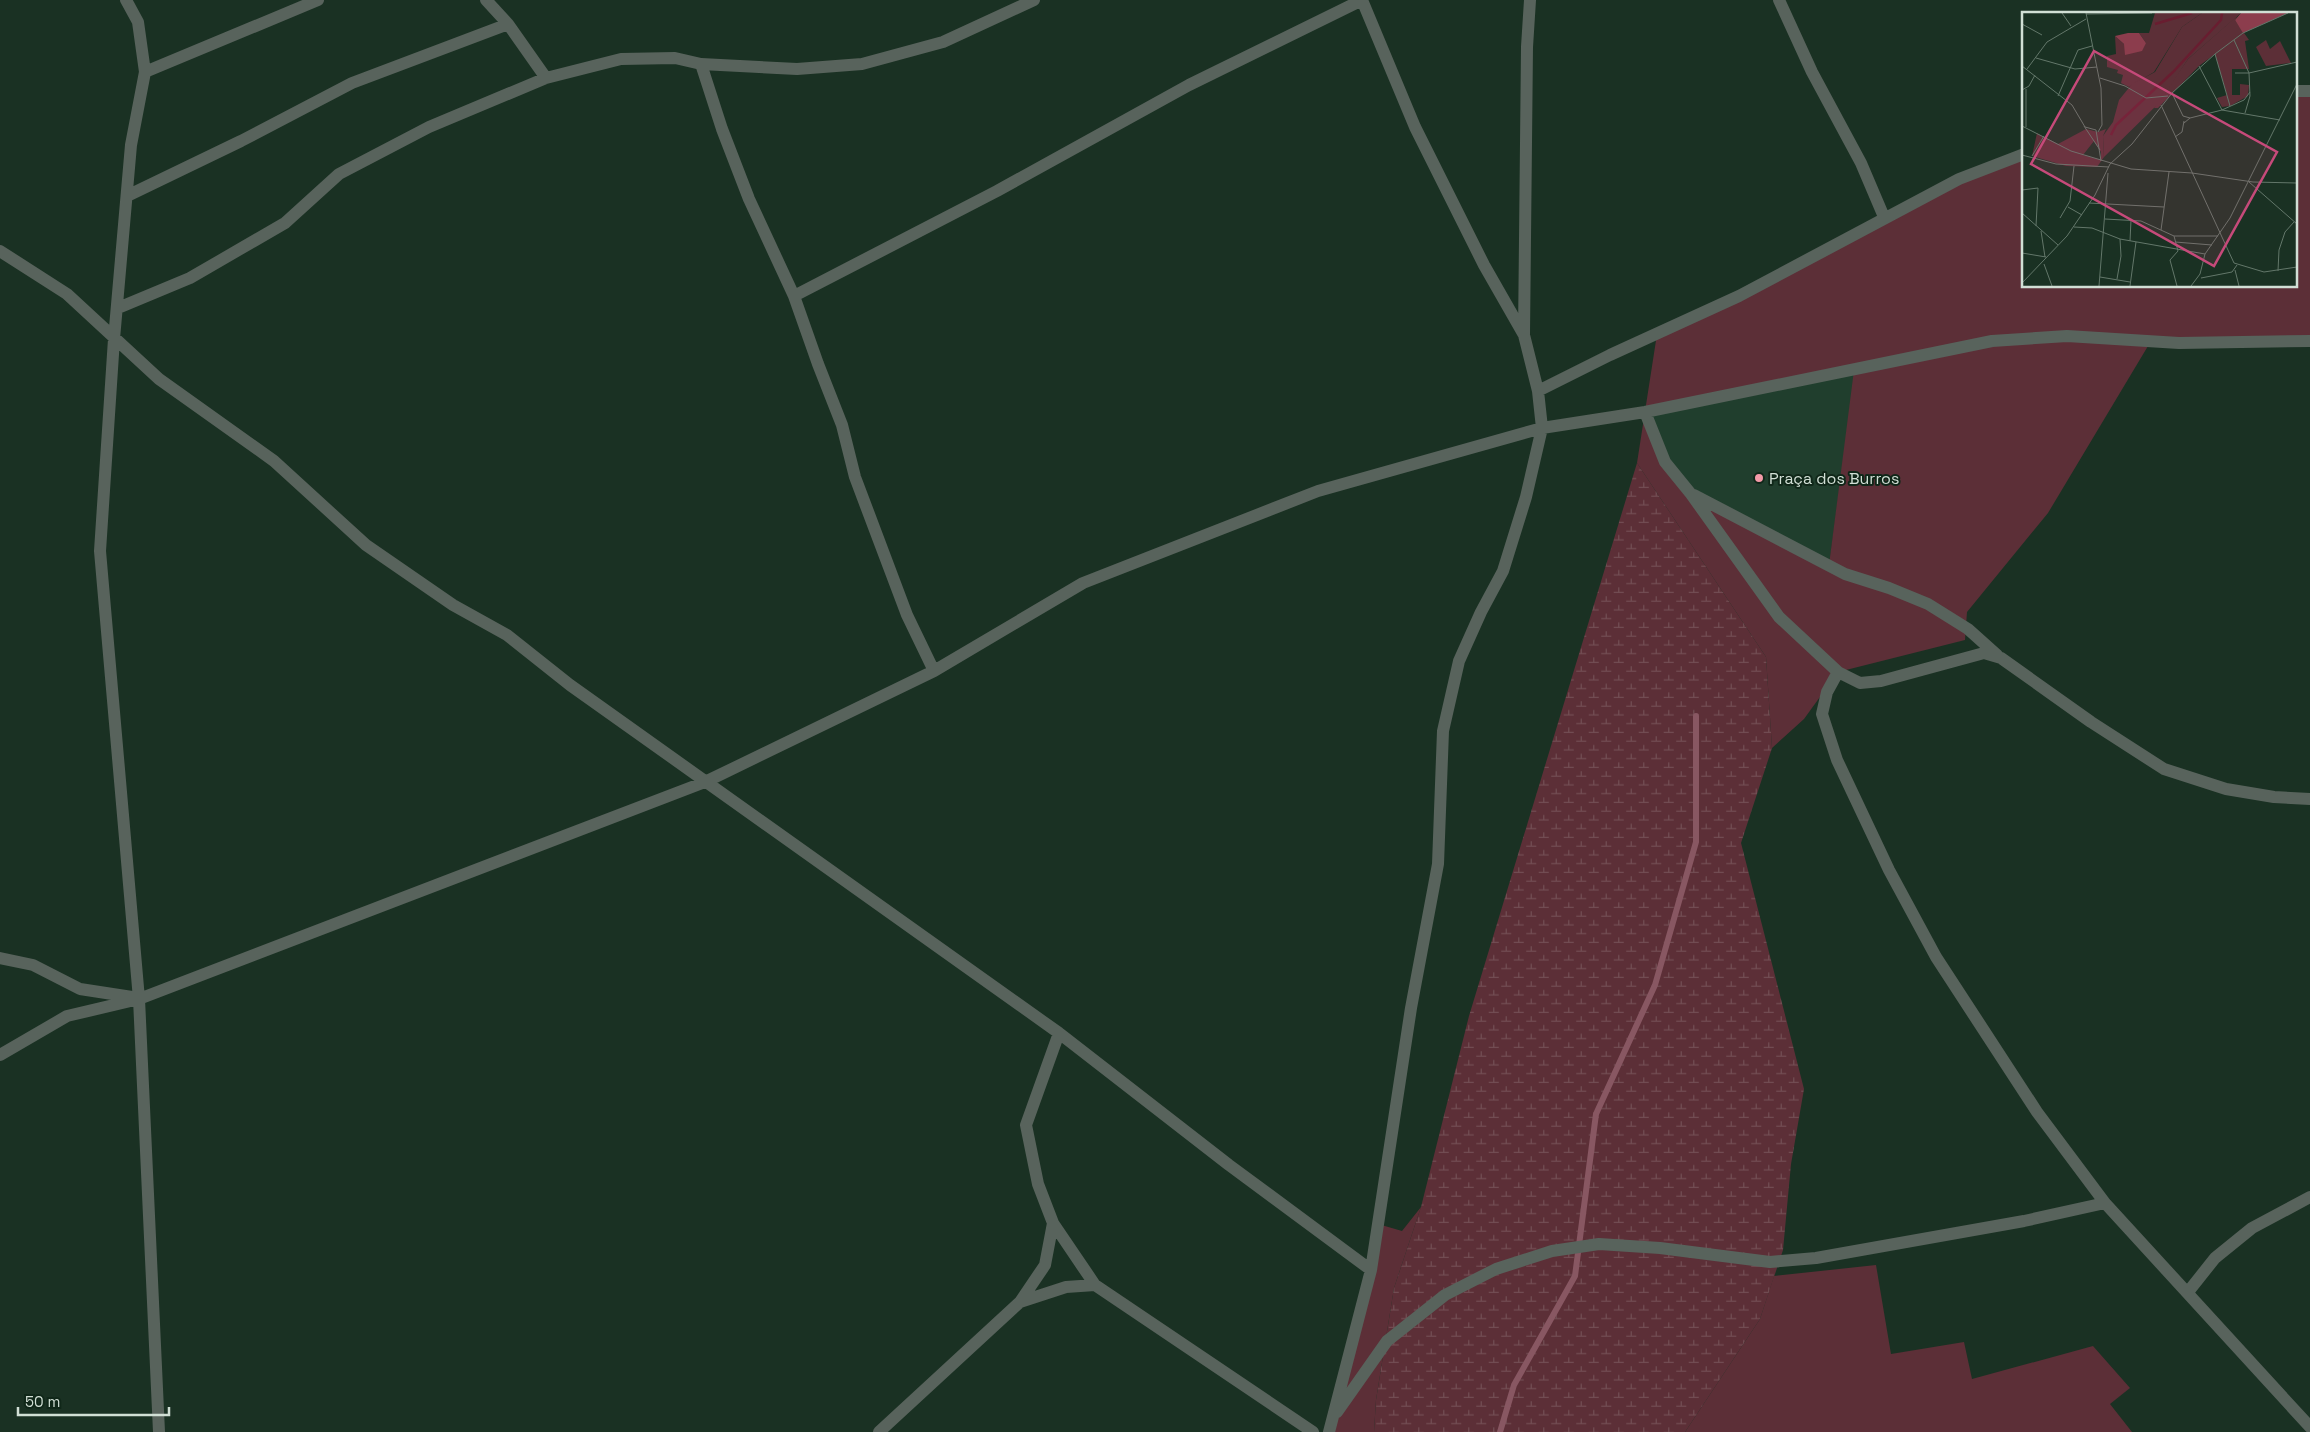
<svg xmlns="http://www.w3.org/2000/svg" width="2310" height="1432" viewBox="0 0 2310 1432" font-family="'Space Grotesk',sans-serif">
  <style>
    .built { fill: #203e2d }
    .green { fill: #5c2f37; fill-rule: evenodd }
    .wetland { fill: url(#wetland-marsh) }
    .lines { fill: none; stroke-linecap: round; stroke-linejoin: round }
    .stream { stroke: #885762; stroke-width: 6 }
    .street { stroke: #58635c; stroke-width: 12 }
    .poi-dot { fill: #f39aa8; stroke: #102719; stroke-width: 2 }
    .labels { text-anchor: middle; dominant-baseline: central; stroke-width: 4; stroke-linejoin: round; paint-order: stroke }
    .poi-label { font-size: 16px; fill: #d1dfd5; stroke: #102719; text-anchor: start }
    .inset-river { fill: none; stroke: #691d30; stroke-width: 2.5 }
    .inset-road { fill: none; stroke: #63776a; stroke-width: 1 }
    .view { fill: #c64a7a; fill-opacity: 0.15; stroke: #c64a7a; stroke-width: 2.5 }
    .inset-edge { fill: none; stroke: #d1dfd5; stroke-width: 2.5 }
  </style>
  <defs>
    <pattern id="wetland-marsh" width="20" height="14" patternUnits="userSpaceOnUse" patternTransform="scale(1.25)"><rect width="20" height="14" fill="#5c2f37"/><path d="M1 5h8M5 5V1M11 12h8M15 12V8" fill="none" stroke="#724d53"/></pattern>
  </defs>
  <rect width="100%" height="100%" fill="#1a3123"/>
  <path class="built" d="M1855,370L1829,566L1691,494L1665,462L1645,412Z"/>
  <path class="green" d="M2296,91H2310V341H2151L2048,513L1967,612L1965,640L1838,672L1804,719L1772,748L1766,657L1637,463L1657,334L1884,217L2024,154V286H2296ZM1854,370L1829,565L1691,494L1665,462L1646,412Z
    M1421,1207L1394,1288L1376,1400L1374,1432H1329L1378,1224L1402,1231Z
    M1876,1265L1891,1354L1964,1342L1972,1379L2093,1346L2130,1388L2110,1404L2132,1432H1685L1760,1319L1774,1276Z"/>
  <path class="wetland" d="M1637,463L1766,657L1772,748L1741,843L1804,1089L1791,1164L1783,1250L1760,1319L1685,1432H1374L1376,1400L1394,1288L1421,1207L1469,1016Z"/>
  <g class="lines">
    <path class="stream" d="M1500,1432L1514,1385L1575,1276L1596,1114L1655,985L1696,842V716"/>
    <path class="street" d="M126,0L138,22L145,72L131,145L114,339L100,551L139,999L159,1432
      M486,0L508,24L546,78
      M1362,0L1415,127L1484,265L1524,335
      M1779,0L1812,72L1861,163L1884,217
      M701,64L722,129L749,199L794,296L818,364L842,425L855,477L907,615L934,671
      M145,72L318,0
      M2296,91H2310
      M127,196L241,141L352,83L508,24
      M0,251L67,294L159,379L274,461L366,545L453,605L507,635L570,685L1059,1033L1229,1165L1371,1270
      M794,296L997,191L1189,85L1362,0
      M118,308L190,278L285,223L339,174L429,127L546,78L621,59L675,58L701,64L797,69L862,64L943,42L1034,0
      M1538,391L1610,355L1739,296L1959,179L2024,154
      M1645,412L1665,462L1691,494L1779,617L1838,672L1860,683L1881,681L1984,653L2001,658L2091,722L2164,769L2226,789L2274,797L2310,799
      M1694,495L1845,574L1889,588L1928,604L1968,629L1997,655
      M1838,672L1827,692L1822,714L1837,760L1889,870L1936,957L2037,1112L2105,1203L2310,1427
      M0,958L33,965L80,989L132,997
      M1059,1033L1026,1125L1038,1184L1053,1223L1095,1285
      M0,1055L67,1016L139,999L705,782L934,671L1083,583L1318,491L1542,428L1645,412L1992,341L2067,336L2179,343L2310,341
      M2188,1292L2215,1258L2252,1228L2310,1197
      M1020,1302L1066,1287L1095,1285L1313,1432
      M1337,1412L1387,1341L1445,1295L1496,1269L1552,1251L1599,1244L1660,1248L1770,1262L1816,1258L2024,1221L2105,1203
      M879,1432L1020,1302L1045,1265L1053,1223
      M1329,1432L1371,1270L1411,1008L1438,864L1443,731L1459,661L1481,612L1503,571L1526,497L1542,428L1538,391L1524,335L1527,47L1530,0"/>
  </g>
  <circle class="poi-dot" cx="1759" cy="478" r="5"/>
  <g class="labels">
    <g class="poi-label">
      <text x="1769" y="478">Praça dos Burros</text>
    </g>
  </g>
  <g transform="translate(2022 12)">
    <rect width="275" height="275" fill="#1a3123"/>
    <path d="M133,1H180L160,15L132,60L107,75L99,71L101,63L95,61L96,58L85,55V44L94,42L93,24L102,32L124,31L117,21H127ZM216,3L213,8L227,28L223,29L227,57H210V83H218V72L227,73L226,84L208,94L200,95L195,86L205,83L193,42L177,54L136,96H132L166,47ZM244,28L248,37L258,29L269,51L244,54L234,35ZM64,117L76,120L84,117L81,124L82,145L75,155L44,154L10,144L15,121L36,132ZM72,129L79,140V148L61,143Z" fill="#5c2f37" fill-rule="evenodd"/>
    <path d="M219,1H266L221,21L213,8ZM106,21H117L124,31L120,39L103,43L102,32L93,24Z" fill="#8c3d4d"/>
    <path d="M180,1H219L166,47L138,90L82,145L81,124L91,110L97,88L110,72L133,60L160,15Z" fill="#5c2f37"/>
    <path class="inset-river" d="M133,12L170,1M89,123L94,113L151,60L199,8L200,1"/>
    <path class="inset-road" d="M40,1L49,14M64,1L79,76L80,113L76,120M64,2L130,1M0,12L20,23M212,28L227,61L228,84L223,101M14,46L53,57L75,55M0,54L50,93L63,115L74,118L79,149M177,54L200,98L222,88L228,80M5,57L25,30L64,7M213,61H227L275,50M78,66L103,74L124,86L146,84M0,78L7,74L13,63M150,81L161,104L168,106M36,84L56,38L70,34M139,93L212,251L242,260L275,255M208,94L193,42L221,21L266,1M162,111L168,106L200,98L258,108M0,114L49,139L109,157L170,161L231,170L275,171M62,114L78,138M4,115V77M153,125L160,120L162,109M0,143L34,152L87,155M10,144L22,124M227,170L275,212M0,178L16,176L14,214M67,191L142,195M46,195L60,203M0,201L36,233M38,206L48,189L52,154M83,207L119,209L152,224H196M52,215L70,216L98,227L183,242M139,218L147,160M19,219L23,245M152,224L156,239L148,248L155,274M108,229L109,208M153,230L190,233M0,241L24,245M22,252L30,274M213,258L217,274M256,259L257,238L263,220L272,210M78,265L108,270M179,266L210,260L215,253M95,267L99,244L98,227M0,271L45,224L73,183L88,152L110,132L150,81L193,42M77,274L86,161M108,274L114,230M169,274L178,262L183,242L208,206L275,72"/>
    <path class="view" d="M72,39L255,140L192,254L9,152Z"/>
    <rect width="275" height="275" class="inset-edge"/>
  </g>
  <path d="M18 1407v8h151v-8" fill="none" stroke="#d1dfd5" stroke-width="2.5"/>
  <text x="25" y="1407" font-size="15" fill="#d1dfd5" stroke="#102719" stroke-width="4" paint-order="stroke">50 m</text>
</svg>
